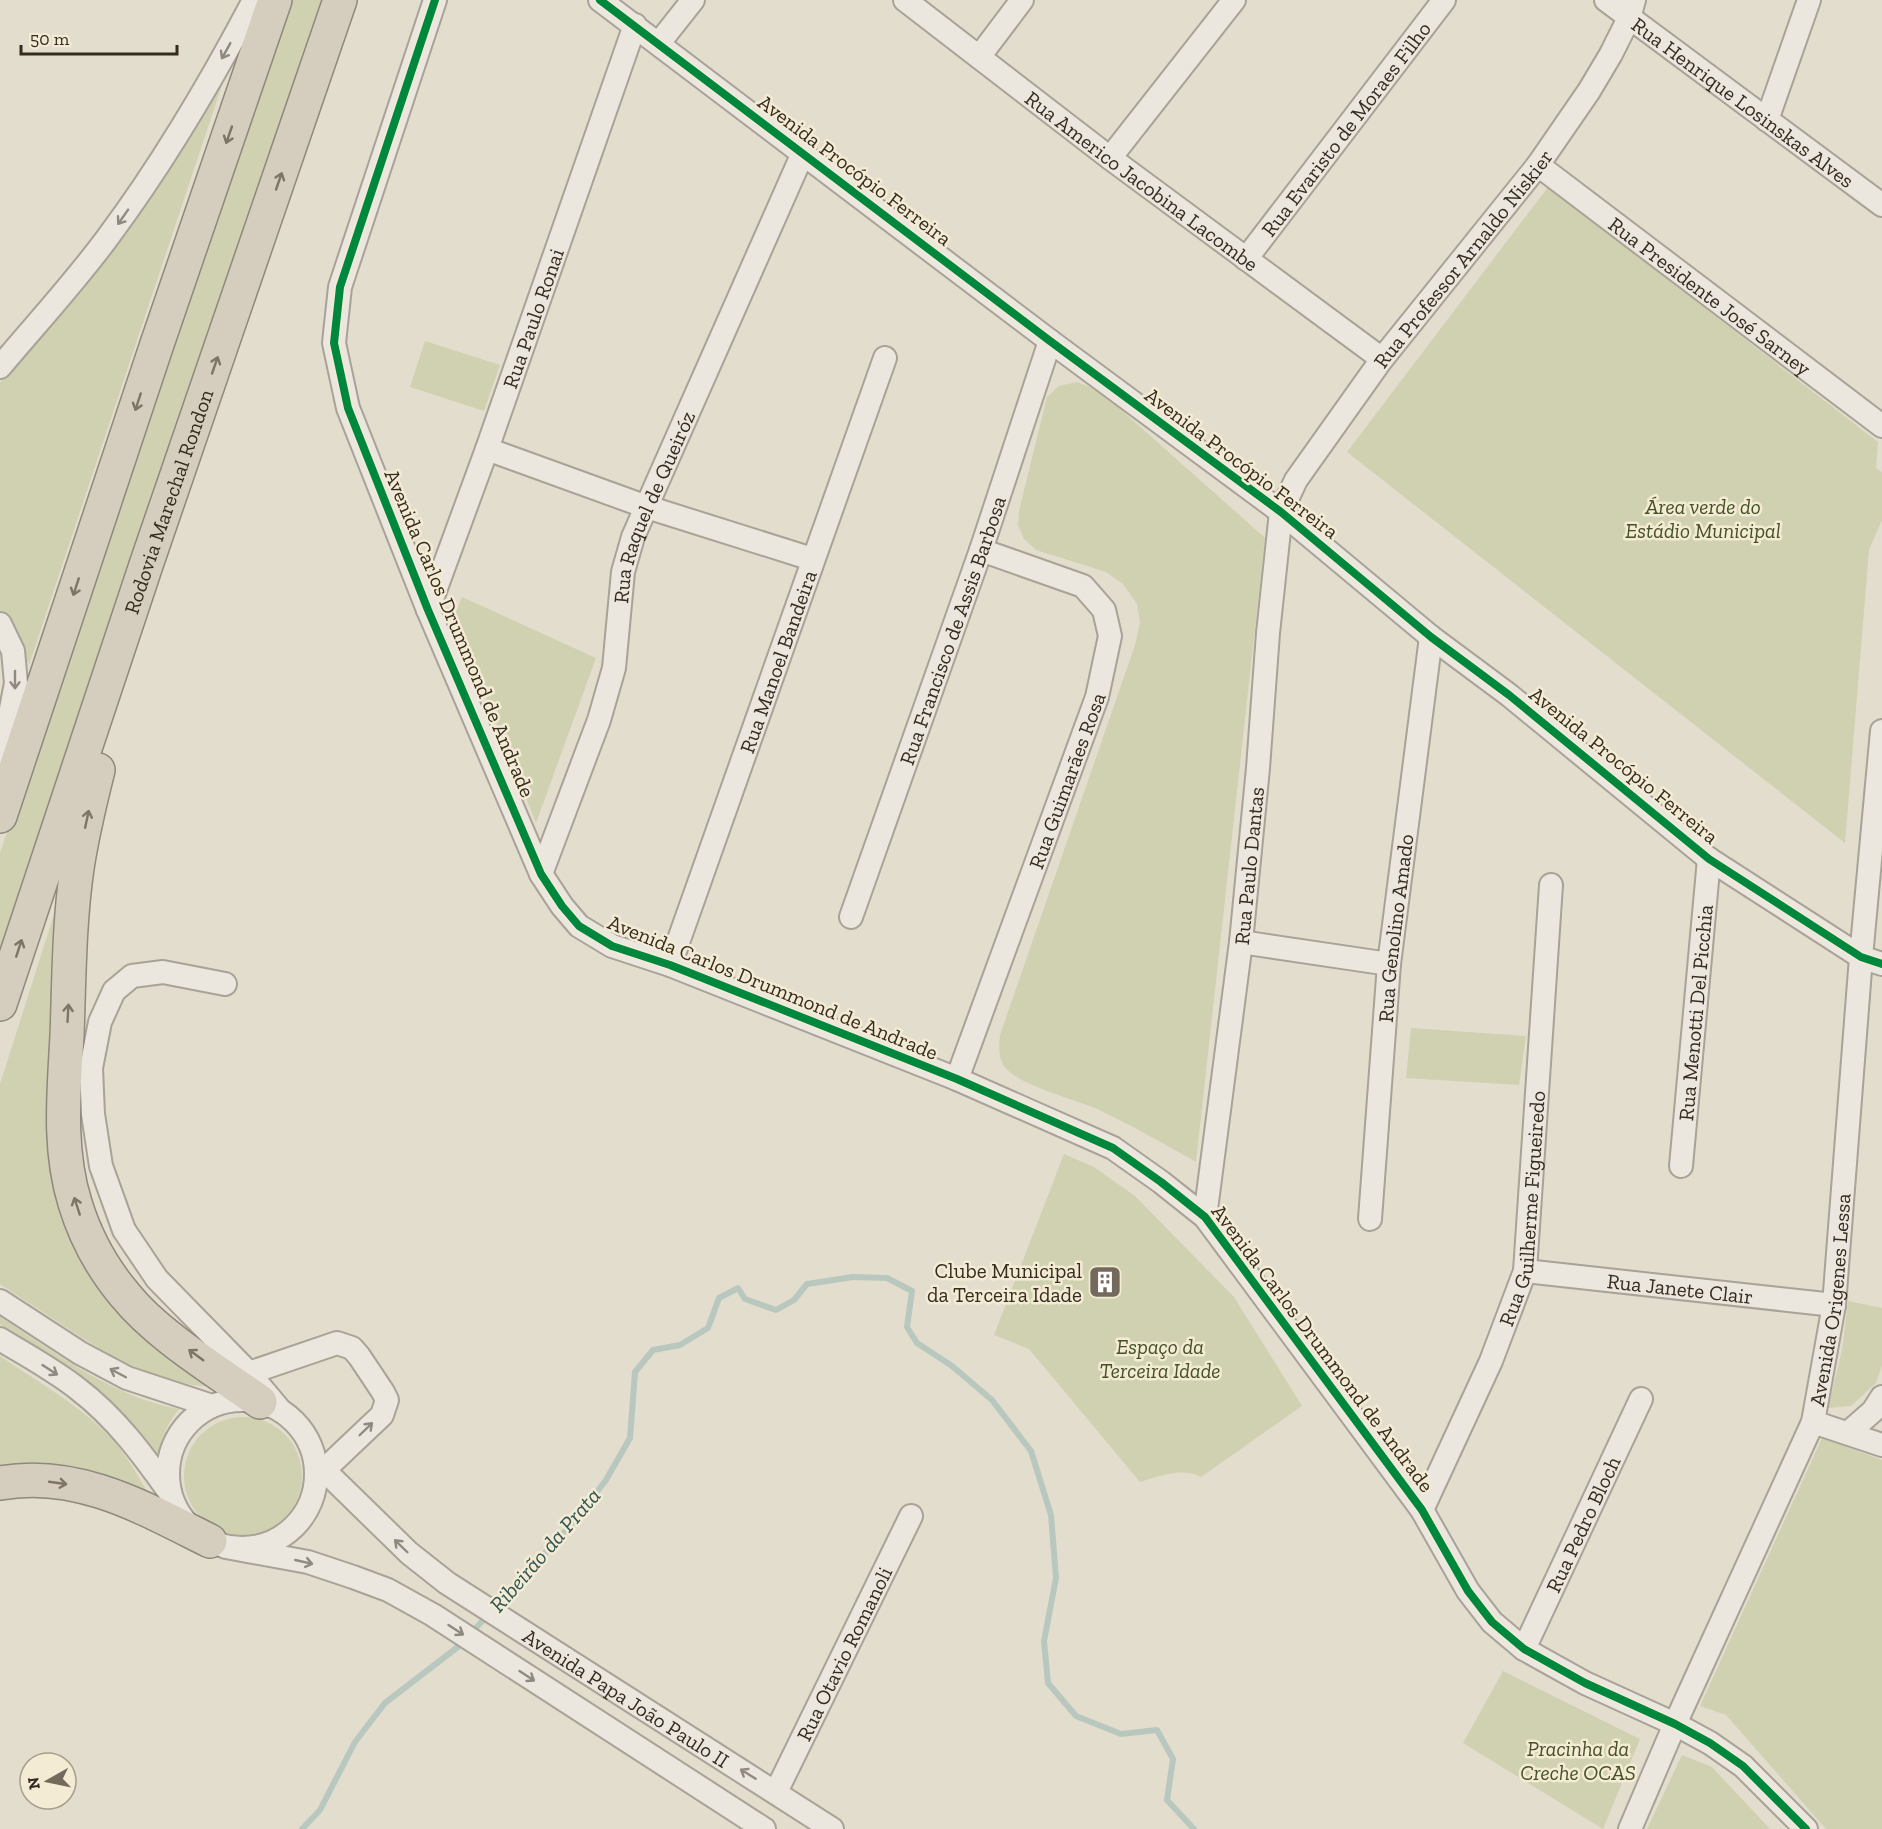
<svg xmlns="http://www.w3.org/2000/svg" width="1882" height="1829" viewBox="0 0 1882 1829" font-family="'Zilla Slab',serif">
  <style>
    .green { fill: #d0d1b1 }
    .lines { fill: none; stroke-linecap: round; stroke-linejoin: round }
    .stream { stroke: #b9c8be; stroke-width: 6 }
    .minor-casing { stroke: #a8a297; stroke-width: 26 }
    .highway-casing { stroke: #8e887d; stroke-width: 36 }
    .minor { stroke: #ebe7df; stroke-width: 22 }
    .highway { stroke: #d5cdbe; stroke-width: 33 }
    .cycleway-casing { stroke: #f3ebd4; stroke-width: 11 }
    .cycleway { stroke: #00873e; stroke-width: 8 }
    .oneway { stroke: #90897f }
    .oneway2 { stroke: #7e7467 }
    .labels { text-anchor: middle; dominant-baseline: central; stroke-width: 5; stroke-linejoin: round; paint-order: stroke }
    .street-label { font-size: 21px; fill: #362b1f; stroke: #f3ebd4 }
    .park-label { font-size: 21px; font-style: italic; fill: #455127; stroke: #f3ebd4 }
    .poi-label { font-size: 21px; fill: #362b1f; stroke: #f3ebd4; text-anchor: end }
    .water-label { font-size: 22px; font-style: italic; fill: #305553; stroke: #f3ebd4 }
  </style>
  <rect width="100%" height="100%" fill="#e3ddcd"/>
  <path class="green" d="M285,0H325L0,971V853L127,467Z
    M229,64L29,665L18,635L0,610V383L97,266Z
    M1548,187L1878,442L1876,468L1882,472V520L1869,550L1845,843L1347,452Z
    M425,341L500,365L484,411L410,387Z
    M1077,382L1100,391L1265,538L1196,1162C1163,1143 1129,1124 1095,1108C1073,1099 1016,1084 1004,1066C998,1057 999,1046 1000,1035L1135,645L1140,622L1137,604L1123,584L1106,572L1036,550L1024,539L1018,525L1019,511L1047,397L1059,386Z
    M462,597L596,658L536,823L454,617Z
    M57,905L71,1223L221,1386C165,1389 119,1361 73,1332C49,1316 24,1300 0,1284V1084Z
    M1411,1028L1526,1036L1519,1085L1406,1078Z
    M1064,1154L1094,1167L1135,1196L1234,1297L1302,1406L1201,1477C1183,1467 1159,1476 1140,1482L1029,1349L994,1335Z
    M1848,1301L1882,1308V1365L1876,1383L1851,1406L1828,1408L1842,1350Z
    M0,1317C56,1353 112,1397 179,1409C165,1428 160,1439 158,1463C146,1445 134,1426 120,1410C87,1374 40,1350 0,1324Z
    M0,1356C34,1379 77,1404 106,1433C125,1451 137,1475 151,1498L0,1472Z
    M184 1476a59 59 0 1 1 118 0a59 59 0 1 1-118 0Z
    M1822,1438L1882,1460V1829H1826L1726,1715L1700,1706Z
    M1503,1671L1640,1739L1603,1829L1463,1743Z
    M1682,1755L1712,1767L1770,1829H1647Z"/>
  <g class="lines">
    <path class="stream" d="M494,1608L573,1523L606,1480L630,1438L635,1372L653,1350L680,1345L708,1328L719,1298L738,1288L745,1299L776,1310L794,1300L807,1284L853,1277L887,1278L912,1291L907,1327L917,1343L952,1366L992,1400L1031,1451L1051,1515L1056,1578L1044,1641L1048,1683L1076,1716L1121,1734L1157,1730L1173,1759L1167,1800L1194,1829
      M302,1829L320,1810L355,1742L385,1703L459,1646L487,1616"/>
    <g class="minor-casing">
      <g id="minor">
        <path d="M435,0L340,287L334,343L348,408L428,610L541,874L562,906L579,926L612,946L670,965L957,1079L1113,1148L1161,1182L1205,1217L1422,1510L1468,1591L1492,1622L1524,1649L1585,1683L1675,1724L1710,1743L1743,1766L1806,1829"/>
        <path d="M600,0L1050,341L1281,512L1431,637L1509,695L1709,859L1861,957L1882,964"/>
        <path id="s1" d="M905,0L1110,158L1382,359"/>
        <path id="s2" d="M1606,0L1882,205"/>
        <path d="M659,43L693,0"/>
        <path d="M979,57L1022,0"/>
        <path d="M1767,120L1809,0"/>
        <path d="M1110,158L1234,0"/>
        <path id="s3" d="M1538,165L1882,426"/>
        <path id="s4" d="M1246,259L1444,0"/>
        <path d="M0,367C36,324 75,282 108,237C163,163 211,82 254,0"/>
        <path d="M487,449L647,507L812,559"/>
        <path id="s5" d="M428,610L487,449L635,25"/>
        <path d="M0,624L13,651L16,683L0,766"/>
        <path id="s6" d="M541,874L599,720L614,668L623,572L633,537L803,153"/>
        <path id="s7" d="M851,917L981,550L1050,341"/>
        <path d="M1241,942L1389,964"/>
        <path id="s8" d="M670,965L885,358"/>
        <path d="M225,984L163,972L132,976L114,991L100,1022L91,1068L93,1114L101,1166L124,1230L157,1279L249,1373L280,1410"/>
        <path id="s9" d="M957,1079L1097,697L1110,636L1104,610L1083,586L981,550"/>
        <path id="s10" d="M1681,1166L1709,859"/>
        <path id="s11" d="M1205,1217L1241,942L1258,768L1268,633L1281,512L1296,480L1382,359L1538,165L1589,91L1611,54L1629,18L1634,0"/>
        <path id="s12" d="M1370,1219L1389,964L1431,637"/>
        <path id="s13" d="M1525,1271L1834,1305"/>
        <path d="M0,1301L80,1353L127,1378L212,1406"/>
        <path d="M0,1339C26,1355 54,1370 78,1389C116,1418 143,1455 170,1493"/>
        <path d="M249,1373L337,1343L352,1348L359,1356L383,1392L387,1400L382,1415L324,1470"/>
        <circle cx="242" cy="1474" r="74"/>
        <path d="M1813,1422L1882,1445"/>
        <path d="M1848,1433L1873,1411L1882,1397"/>
        <path id="s14" d="M316,1471L324,1470L409,1553L447,1583L832,1829"/>
        <path id="s15" d="M1422,1510L1491,1361L1525,1271L1551,885"/>
        <path d="M226,1547L308,1562L353,1577L388,1590L433,1615L764,1829"/>
        <path id="s16" d="M1524,1649L1641,1399"/>
        <path id="s17" d="M776,1792L911,1516"/>
        <path id="s18" d="M1630,1829L1675,1724L1813,1422L1834,1305L1861,957L1882,731"/>
      </g>
    </g>
    <g class="highway-casing">
      <g id="highway">
        <path d="M98,770C90,802 82,835 77,868C69,923 69,980 67,1036C64,1092 58,1149 75,1203C85,1236 103,1269 125,1295C158,1336 217,1371 260,1402"/>
        <path d="M0,816L156,347L275,0"/>
        <path id="s19" d="M0,1004L146,565L340,0"/>
        <path d="M0,1483C77,1469 144,1508 210,1541"/>
      </g>
    </g>
    <use href="#minor" class="minor"/>
    <use href="#highway" class="highway"/>
    <g class="cycleway-casing">
      <path id="cycleway" d="M435,0L340,287L334,343L348,408L428,610L541,874L562,906L579,926L612,946L670,965L957,1079L1113,1148L1161,1182L1205,1217L1422,1510L1468,1591L1492,1622L1524,1649L1585,1683L1675,1724L1710,1743L1743,1766L1806,1829
        M600,0L1050,341L1281,512L1431,637L1509,695L1709,859L1861,957L1882,964"/>
    </g>
    <use href="#cycleway" class="cycleway"/>
  </g>
  <defs><path id="oneway-shaft" d="M-6 0H5M1.5-3L5.5 0L1.5 3" fill="none" stroke-width="1.6" stroke-linecap="round" stroke-linejoin="round" transform="scale(1.5)"/></defs>
  <g class="oneway">
    <use href="#oneway-shaft" transform="translate(226 51) rotate(119)"/>
    <use href="#oneway-shaft" transform="translate(123 217) rotate(125)"/>
    <use href="#oneway-shaft" transform="translate(15 680) rotate(90)"/>
    <use href="#oneway-shaft" transform="translate(50 1370) rotate(33)"/>
    <use href="#oneway-shaft" transform="translate(118 1373) rotate(-152)"/>
    <use href="#oneway-shaft" transform="translate(366 1429) rotate(-44)"/>
    <use href="#oneway-shaft" transform="translate(401 1546) rotate(-136)"/>
    <use href="#oneway-shaft" transform="translate(304 1562) rotate(13)"/>
    <use href="#oneway-shaft" transform="translate(456 1630) rotate(33)"/>
    <use href="#oneway-shaft" transform="translate(527 1676) rotate(33)"/>
    <use href="#oneway-shaft" transform="translate(748 1774) rotate(-148)"/>
  </g>
  <g class="oneway2">
    <use href="#oneway-shaft" transform="translate(229 135) rotate(109)"/>
    <use href="#oneway-shaft" transform="translate(279 181) rotate(-71)"/>
    <use href="#oneway-shaft" transform="translate(215 365) rotate(-71)"/>
    <use href="#oneway-shaft" transform="translate(138 402) rotate(108)"/>
    <use href="#oneway-shaft" transform="translate(76 587) rotate(108)"/>
    <use href="#oneway-shaft" transform="translate(87 819) rotate(-78)"/>
    <use href="#oneway-shaft" transform="translate(19 948) rotate(-72)"/>
    <use href="#oneway-shaft" transform="translate(68 1013) rotate(-87)"/>
    <use href="#oneway-shaft" transform="translate(77 1206) rotate(-108)"/>
    <use href="#oneway-shaft" transform="translate(196 1355) rotate(-144)"/>
    <use href="#oneway-shaft" transform="translate(58 1483) rotate(8)"/>
  </g>
  <defs>
    <g id="building-square" transform="scale(1.725)"><rect x="-9" y="-9" width="18" height="18" rx="4" fill="#73695c" stroke="#f3ebd4"/><path d="M-4-6H4V6H1V3H-1V6H-4ZM-2.5-4.3h1.7v1.8h-1.7ZM.8-4.3h1.7v1.8H.8ZM-2.5-1h1.7V.8h-1.7ZM.8-1h1.7V.8H.8Z" fill="#fff"/></g>
  </defs>
  <g fill-rule="evenodd">
    <use href="#building-square" x="1105" y="1282"/>
  </g>
  <g class="labels">
    <g class="street-label">
      <text stroke="none"><textPath href="#s2" startOffset="171">Rua Henrique Losinskas Alves</textPath></text>
      <text stroke="none"><textPath href="#s4" startOffset="164">Rua Evaristo de Moraes Filho</textPath></text>
      <text transform="translate(855 170) rotate(37)">Avenida Procópio Ferreira</text>
      <text stroke="none"><textPath href="#s1" startOffset="298">Rua Americo Jacobina Lacombe</textPath></text>
      <text stroke="none"><textPath href="#s11" startOffset="1022">Rua Professor Arnaldo Niskier</textPath></text>
      <text stroke="none"><textPath href="#s3" startOffset="216">Rua Presidente José Sarney</textPath></text>
      <text stroke="none"><textPath href="#s5" startOffset="310">Rua Paulo Ronai</textPath></text>
      <text transform="translate(1242 463) rotate(37)">Avenida Procópio Ferreira</text>
      <text stroke="none"><textPath href="#s19" startOffset="530">Rodovia Marechal Rondon</textPath></text>
      <text stroke="none"><textPath href="#s6" startOffset="386">Rua Raquel de Queiróz</textPath></text>
      <text stroke="none"><textPath href="#s7" startOffset="304">Rua Francisco de Assis Barbosa</textPath></text>
      <text transform="translate(460 633) rotate(67)">Avenida Carlos Drummond de Andrade</text>
      <text stroke="none"><textPath href="#s8" startOffset="322">Rua Manoel Bandeira</textPath></text>
      <text transform="translate(1624 765) rotate(39)">Avenida Procópio Ferreira</text>
      <text stroke="none"><textPath href="#s9" startOffset="318">Rua Guimarães Rosa</textPath></text>
      <text stroke="none"><textPath href="#s11" startOffset="354">Rua Paulo Dantas</textPath></text>
      <text stroke="none"><textPath href="#s12" startOffset="292">Rua Genolino Amado</textPath></text>
      <text transform="translate(773 987) rotate(22)">Avenida Carlos Drummond de Andrade</text>
      <text stroke="none"><textPath href="#s10" startOffset="154">Rua Menotti Del Picchia</textPath></text>
      <text stroke="none"><textPath href="#s15" startOffset="322">Rua Guilherme Figueiredo</textPath></text>
      <text stroke="none"><textPath href="#s13" startOffset="156">Rua Janete Clair</textPath></text>
      <text stroke="none"><textPath href="#s18" startOffset="570">Avenida Origenes Lessa</textPath></text>
      <text transform="translate(1323 1348) rotate(53)">Avenida Carlos Drummond de Andrade</text>
      <text stroke="none"><textPath href="#s16" startOffset="138">Rua Pedro Bloch</textPath></text>
      <text stroke="none"><textPath href="#s17" startOffset="154">Rua Otavio Romanoli</textPath></text>
      <text stroke="none"><textPath href="#s14" startOffset="388">Avenida Papa João Paulo II</textPath></text>
    </g>
    <g class="park-label">
      <text x="1703" y="506">Área verde do<tspan x="1703" dy="24">Estádio Municipal</tspan></text>
      <text x="1160" y="1346">Espaço da<tspan x="1160" dy="24">Terceira Idade</tspan></text>
      <text x="1578" y="1748">Pracinha da<tspan x="1578" dy="24">Creche OCAS</tspan></text>
    </g>
    <g class="poi-label">
      <text x="1082" y="1270">Clube Municipal<tspan x="1082" dy="24">da Terceira Idade</tspan></text>
    </g>
    <g class="water-label">
      <text transform="translate(545 1550) rotate(-49)">Ribeirão da Prata</text>
    </g>
  </g>
  <g transform="translate(48 1781) rotate(261)"><circle r="28" fill="#f3ebd4" stroke="#a79e8c" stroke-width="1.5"/>
  <path d="M0-4.5L10 22L0 15L-10 22Z" fill="#73695c"/>
  <text y="-9" font-size="16" font-weight="bold" text-anchor="middle" fill="#362b1f">N</text>
  </g>
  <path d="M21 45v9h156v-9" fill="none" stroke="#362b1f" stroke-width="3"/>
  <text x="30" y="45" font-size="18" fill="#362b1f" stroke="#f3ebd4" stroke-width="4.5" paint-order="stroke">50 m</text>
</svg>
